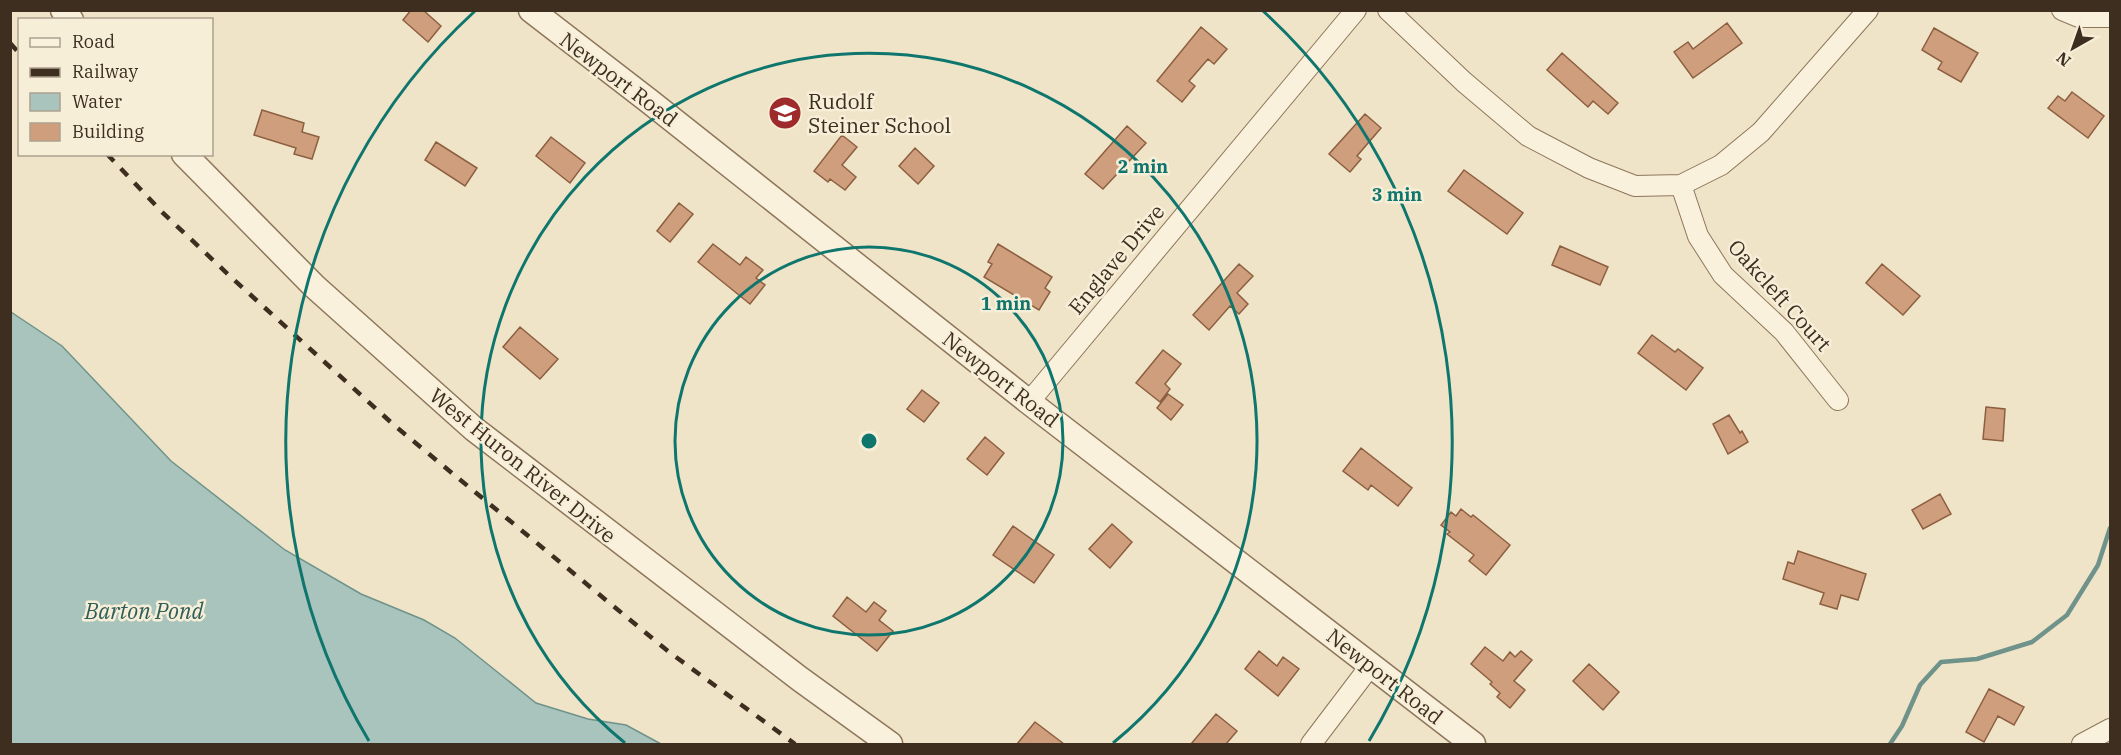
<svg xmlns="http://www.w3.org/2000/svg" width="2121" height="755" viewBox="0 0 2121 755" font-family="'IBM Plex Serif',serif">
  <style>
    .water { fill: #a9c4bc; stroke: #6f938a; stroke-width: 1.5 }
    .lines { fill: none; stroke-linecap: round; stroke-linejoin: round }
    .stream { stroke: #6f938a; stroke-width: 4.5 }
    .building { fill: #cf9f7d; stroke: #8d5f41; stroke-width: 1.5 }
    .minor-casing { stroke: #8d765c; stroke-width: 22 }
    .tertiary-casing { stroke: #8d765c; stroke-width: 27 }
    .minor { stroke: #faf1dc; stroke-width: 20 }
    .tertiary { stroke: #faf1dc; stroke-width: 24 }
    .rail { stroke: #3d2e20; stroke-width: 4.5; stroke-dasharray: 10 10; stroke-linecap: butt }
    .ring { fill: none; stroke: #0f766e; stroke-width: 3 }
    .labels { text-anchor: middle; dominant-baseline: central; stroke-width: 5; stroke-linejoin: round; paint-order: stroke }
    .street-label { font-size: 21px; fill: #3d2e20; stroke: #f7eed8 }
    .poi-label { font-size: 21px; fill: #3d2e20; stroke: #f7eed8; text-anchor: start }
    .water-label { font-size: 22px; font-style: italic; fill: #2f5d5a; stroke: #f7eed8 }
    .centre { fill: #0f766e; stroke: #f7eed8; stroke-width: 3 }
    .ring-label { font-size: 18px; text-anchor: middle; font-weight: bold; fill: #0f766e; stroke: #f7eed8; stroke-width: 5; stroke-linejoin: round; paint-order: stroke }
  </style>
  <rect width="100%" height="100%" fill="#f0e4c8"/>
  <path class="water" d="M11,312L62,346L171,461L285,550L361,594L424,620L455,638L536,703L588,719L626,725L661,744H11Z"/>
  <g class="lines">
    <path class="stream" d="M1890,744L1902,726L1920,685L1941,662L1977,659L2032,642L2067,615L2098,565L2110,528"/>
  </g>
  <path class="building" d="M411,10H423L441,26L428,42L403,20Z
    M1727,23L1742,43L1693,78L1674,52L1688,42L1693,49Z
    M1201,27L1227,49L1214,64L1208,59L1189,81L1195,86L1182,102L1157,81Z
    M1934,28L1978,53L1961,82L1938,69L1942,62L1922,50Z
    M1562,53L1618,103L1608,114L1593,101L1588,107L1547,70Z
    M2072,92L2104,116L2088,138L2048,108L2058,96L2065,101Z
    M262,110L304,123L302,132L319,137L312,159L294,154L296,148L254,135Z
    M1365,114L1381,128L1357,156L1361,159L1350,172L1329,154Z
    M1127,126L1146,143L1103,189L1085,174Z
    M842,135L857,147L842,165L856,177L845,190L830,179L828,182L814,171Z
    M551,137L585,163L570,183L536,156Z
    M436,142L477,168L465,186L425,160Z
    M915,148L934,166L918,184L899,166Z
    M1464,170L1523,213L1507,234L1448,191Z
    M679,203L693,214L670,242L657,231Z
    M713,244L740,265L746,257L763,270L756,278L765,285L750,304L698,262Z
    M998,244L1052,277L1045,288L1050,292L1039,310L984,277L992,264L988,262Z
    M1560,246L1608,267L1600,285L1552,265Z
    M1239,264L1253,276L1237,293L1248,304L1239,314L1230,306L1209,330L1193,315Z
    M1882,264L1920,296L1903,315L1866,283Z
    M520,327L558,359L540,379L503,347Z
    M1652,335L1675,352L1678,349L1703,368L1686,390L1638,353Z
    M1163,350L1181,364L1165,384L1170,389L1160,402L1136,383Z
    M922,390L939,403L924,422L907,409Z
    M1168,394L1183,405L1171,420L1157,408Z
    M1986,407L2005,409L2003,441L1983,439Z
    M1729,415L1740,433L1742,431L1748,442L1728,454L1713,424Z
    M985,437L1004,453L987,475L967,459Z
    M1361,448L1412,488L1398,506L1371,485L1368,490L1343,471Z
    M1940,494L1951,514L1923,529L1912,510Z
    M1461,509L1471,517L1473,515L1510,545L1486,575L1469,561L1474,555L1447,534L1450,532L1441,525L1451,512L1456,516Z
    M1112,524L1132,542L1110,568L1089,549Z
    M1013,526L1054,555L1034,583L993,555Z
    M1798,551L1866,574L1858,600L1841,595L1837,609L1820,604L1824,593L1783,579L1788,562L1794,564Z
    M847,597L866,612L874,602L886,611L879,620L893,631L877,651L833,616Z
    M1485,647L1503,661L1510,652L1515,657L1521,651L1532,660L1514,681L1525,690L1510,708L1497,697L1500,693L1490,684L1492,682L1471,664Z
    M1259,651L1277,666L1283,657L1299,669L1278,696L1245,669Z
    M1589,664L1619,692L1603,710L1573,681Z
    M1989,689L2024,707L2014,725L1998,716L1984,742L1966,732Z
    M1216,714L1237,731L1226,744H1191Z
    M1035,722L1064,744H1017Z"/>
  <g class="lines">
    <g class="minor-casing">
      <path id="minor" d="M1388,10L1464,82L1528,136L1589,168L1635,186L1681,185L1721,165L1761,132L1868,10
        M2062,10L2079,17H2110
        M1681,185L1698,236L1723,275L1784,332L1838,400
        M1029,402L1356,10
        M1311,744L1371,665
        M2082,744L2110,729"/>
    </g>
    <g class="tertiary-casing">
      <path id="tertiary" d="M63,10L71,20
        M531,10L649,101L1029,402L1473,744
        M184,154L314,286L474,429L800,679L890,744"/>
    </g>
    <use href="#minor" class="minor"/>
    <use href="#tertiary" class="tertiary"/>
    <path class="rail" d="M10,43L20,54
      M107,154L162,212L232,278L395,426L669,652L795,744"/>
  </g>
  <g class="ring">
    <circle cx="869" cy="441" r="194"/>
    <path d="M625 743A388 388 0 1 1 1113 743"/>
    <path d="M369 741A583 583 0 0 1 475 11M1263 11A583 583 0 0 1 1369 741"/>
  </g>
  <defs>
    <g id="school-disc" transform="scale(1.725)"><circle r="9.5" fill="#9e2a2b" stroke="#f7eed8"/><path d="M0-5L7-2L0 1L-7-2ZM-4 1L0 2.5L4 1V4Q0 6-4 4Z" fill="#fff"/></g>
  </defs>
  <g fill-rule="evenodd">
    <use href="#school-disc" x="785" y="113"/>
  </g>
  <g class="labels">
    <g class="street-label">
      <text transform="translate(619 79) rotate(37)">Newport Road</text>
      <text transform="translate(1116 259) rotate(-50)">Englave Drive</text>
      <text transform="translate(1780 295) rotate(48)">Oakcleft Court</text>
      <text transform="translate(1001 379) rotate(38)">Newport Road</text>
      <text transform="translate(523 465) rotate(39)">West Huron River Drive</text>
      <text transform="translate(1385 676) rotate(38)">Newport Road</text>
    </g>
    <g class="poi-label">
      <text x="808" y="101">Rudolf<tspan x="808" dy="24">Steiner School</tspan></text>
    </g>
    <g class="water-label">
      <text x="144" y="610">Barton Pond</text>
    </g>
  </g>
  <circle cx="869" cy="441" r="9" class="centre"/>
  <g class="ring-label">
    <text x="1143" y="173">2 min</text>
    <text x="1397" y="201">3 min</text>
    <text x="1006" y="310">1 min</text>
  </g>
  <rect width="2121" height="755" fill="none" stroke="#3d2e20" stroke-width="24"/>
  <rect x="18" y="18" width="195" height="138" fill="#f7eed8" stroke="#ada18e" stroke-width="1.5"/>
  <rect x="30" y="38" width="30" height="9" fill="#faf1dc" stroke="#ada18e" stroke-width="1.5"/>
  <text x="72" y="48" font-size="18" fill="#3d2e20">Road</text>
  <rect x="30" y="68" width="30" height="9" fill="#3d2e20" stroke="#ada18e" stroke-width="1.5"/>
  <text x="72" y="78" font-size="18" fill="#3d2e20">Railway</text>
  <rect x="30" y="93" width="30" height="18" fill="#a9c4bc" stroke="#ada18e" stroke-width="1.5"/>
  <text x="72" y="108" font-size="18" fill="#3d2e20">Water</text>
  <rect x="30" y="123" width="30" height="18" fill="#cf9f7d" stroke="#ada18e" stroke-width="1.5"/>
  <text x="72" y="138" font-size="18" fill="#3d2e20">Building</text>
  <g transform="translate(2073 48) rotate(220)" stroke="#f7eed8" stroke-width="4.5" paint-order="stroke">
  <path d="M0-4.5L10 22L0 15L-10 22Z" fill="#3d2e20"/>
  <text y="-9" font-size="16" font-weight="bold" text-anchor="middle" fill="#3d2e20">N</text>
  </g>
</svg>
